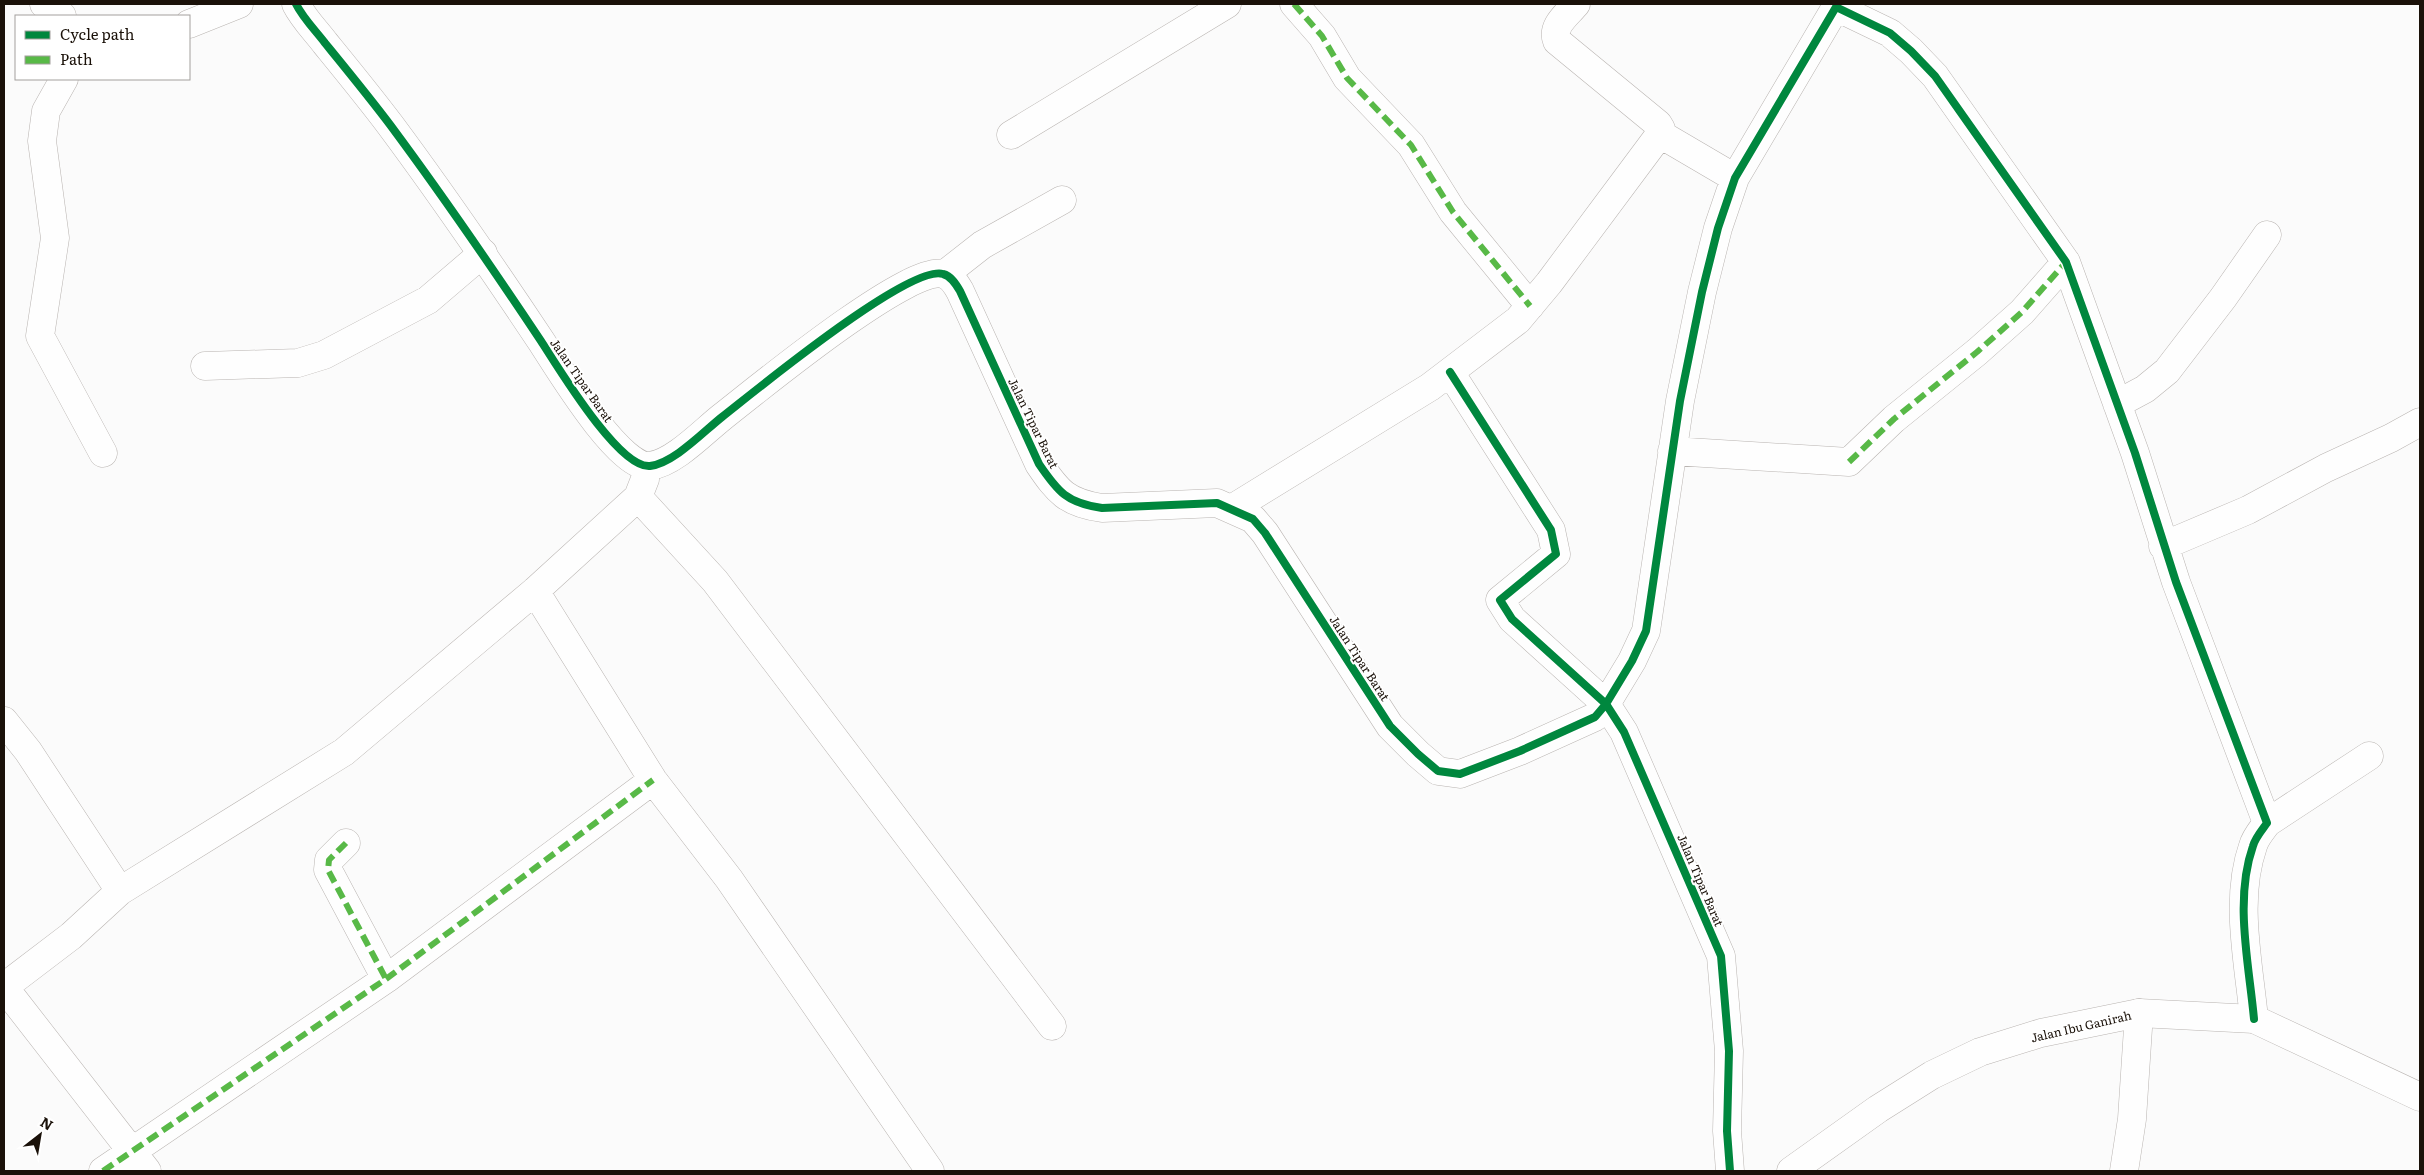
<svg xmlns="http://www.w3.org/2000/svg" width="2424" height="1175" viewBox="0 0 2424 1175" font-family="Literata,serif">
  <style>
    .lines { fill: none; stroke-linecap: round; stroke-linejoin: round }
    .street-casing { stroke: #b9b4b1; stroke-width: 29 }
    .secondary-casing { stroke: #b9b4b1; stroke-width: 29 }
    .street { stroke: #fefefe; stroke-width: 28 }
    .secondary { stroke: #fefefe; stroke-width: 28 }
    .quiet { stroke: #58b947; stroke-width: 6; stroke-dasharray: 12 6; stroke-linecap: butt }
    .cycleway-casing { stroke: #fff; stroke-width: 11 }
    .cycleway { stroke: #00873e; stroke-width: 8 }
    .labels { text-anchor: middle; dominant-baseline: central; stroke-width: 4; stroke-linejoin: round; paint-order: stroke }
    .street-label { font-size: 12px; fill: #1a1109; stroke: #fff }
  </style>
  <rect width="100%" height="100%" fill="#fbfbfb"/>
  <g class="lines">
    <g class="street-casing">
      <path id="street" d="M44,4L62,16
        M1294,4L1322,36L1347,78L1411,145L1453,212L1530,306
        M189,24L239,4
        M64,79L46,111L42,141L55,238L40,336L103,453
        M1660,134L1735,178
        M1011,135L1227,4
        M945,274L982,245L1062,200
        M205,366L298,363L324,355L428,300L483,253
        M1450,372L1551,530L1556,554L1500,600L1512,619L1606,704L1632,661L1646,631L1680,401L1702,292L1718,228L1735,178L1836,7L1890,33L1911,51L1935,76L2066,262L2135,453L2176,582L2267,823C2262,830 2255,838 2253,846C2234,900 2249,964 2254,1019
        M2117,404L2145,389L2167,371L2223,298L2267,235
        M1672,451L1849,462L1894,419L1977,352L2022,312L2066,262
        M645,479L638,497L715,581L1052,1026
        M1233,508L1430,387L1518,320L1549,283L1660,134L1661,129L1658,124L1557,41C1551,26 1567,15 1576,4
        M2163,546L2248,510L2326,468L2391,438L2420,422
        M535,591L653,780L729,879L930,1171
        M4,721L28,751L120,891
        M2267,823L2369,756
        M346,843L329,860L328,870L386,979
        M4,987L71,936L120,891L344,752L535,591L638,497
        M4,987L147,1171
        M103,1171L386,979L653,780
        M2124,1171L2132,1119L2139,1013"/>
    </g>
    <g class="secondary-casing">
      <path id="secondary" d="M296,4C303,18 315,30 325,43C347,70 370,98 391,126C443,196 493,269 541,341C558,367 619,469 650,466C674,463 703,432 722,417C754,392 909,264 943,274C951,276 956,284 960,291L1039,464C1058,492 1067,503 1102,508L1217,503L1253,519L1265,533L1390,726L1418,754L1438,771L1460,774L1520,751L1595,717L1606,704L1624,732L1721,956L1729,1051L1727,1131L1730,1171
        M1791,1171L1878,1109L1932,1075L1980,1052L2041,1033L2139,1013L2254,1019L2420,1097"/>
    </g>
    <use href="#street" class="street"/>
    <use href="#secondary" class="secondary"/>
    <path class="quiet" d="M1294,4L1322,36L1347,78L1411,145L1453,212L1530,306
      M1849,462L1894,419L1977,352L2022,312L2066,262
      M346,843L329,860L328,870L386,979
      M103,1171L386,979L653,780"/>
    <g class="cycleway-casing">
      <path id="cycleway" d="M296,4C303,18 315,30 325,43C347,70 370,98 391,126C443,196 493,269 541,341C558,367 619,469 650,466C674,463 703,432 722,417C754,392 909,264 943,274C951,276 956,284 960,291L1039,464C1058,492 1067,503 1102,508L1217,503L1253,519L1265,533L1390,726L1418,754L1438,771L1460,774L1520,751L1595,717L1606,704L1624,732L1721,956L1729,1051L1727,1131L1730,1171
        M1450,372L1551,530L1556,554L1500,600L1512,619L1606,704L1632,661L1646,631L1680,401L1702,292L1718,228L1735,178L1836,7L1890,33L1911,51L1935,76L2066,262L2135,453L2176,582L2267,823C2262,830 2255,838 2253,846C2234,900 2249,964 2254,1019"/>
    </g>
    <use href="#cycleway" class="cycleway"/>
  </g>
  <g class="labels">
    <g class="street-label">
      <text transform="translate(582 380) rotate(55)">Jalan Tipar Barat</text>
      <text transform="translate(1034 423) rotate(64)">Jalan Tipar Barat</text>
      <text transform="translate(1360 658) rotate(57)">Jalan Tipar Barat</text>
      <text transform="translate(1701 880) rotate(67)">Jalan Tipar Barat</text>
      <text transform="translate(2081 1026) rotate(-13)">Jalan Ibu Ganirah</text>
    </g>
  </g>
  <rect width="2424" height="1175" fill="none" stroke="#1a1109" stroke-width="10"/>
  <rect x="15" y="15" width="175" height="65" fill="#ffffff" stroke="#a3a09d"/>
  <rect x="25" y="31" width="25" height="8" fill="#00873e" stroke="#a3a09d"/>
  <text x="60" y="40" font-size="15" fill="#1a1109">Cycle path</text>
  <rect x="25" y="56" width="25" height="8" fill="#58b947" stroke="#a3a09d"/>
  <text x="60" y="65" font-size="15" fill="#1a1109">Path</text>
  <g transform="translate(40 1135) rotate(31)" stroke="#ffffff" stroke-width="4" paint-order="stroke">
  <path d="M0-4L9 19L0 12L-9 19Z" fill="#1a1109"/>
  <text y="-8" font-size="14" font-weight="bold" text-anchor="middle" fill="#1a1109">N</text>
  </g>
</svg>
